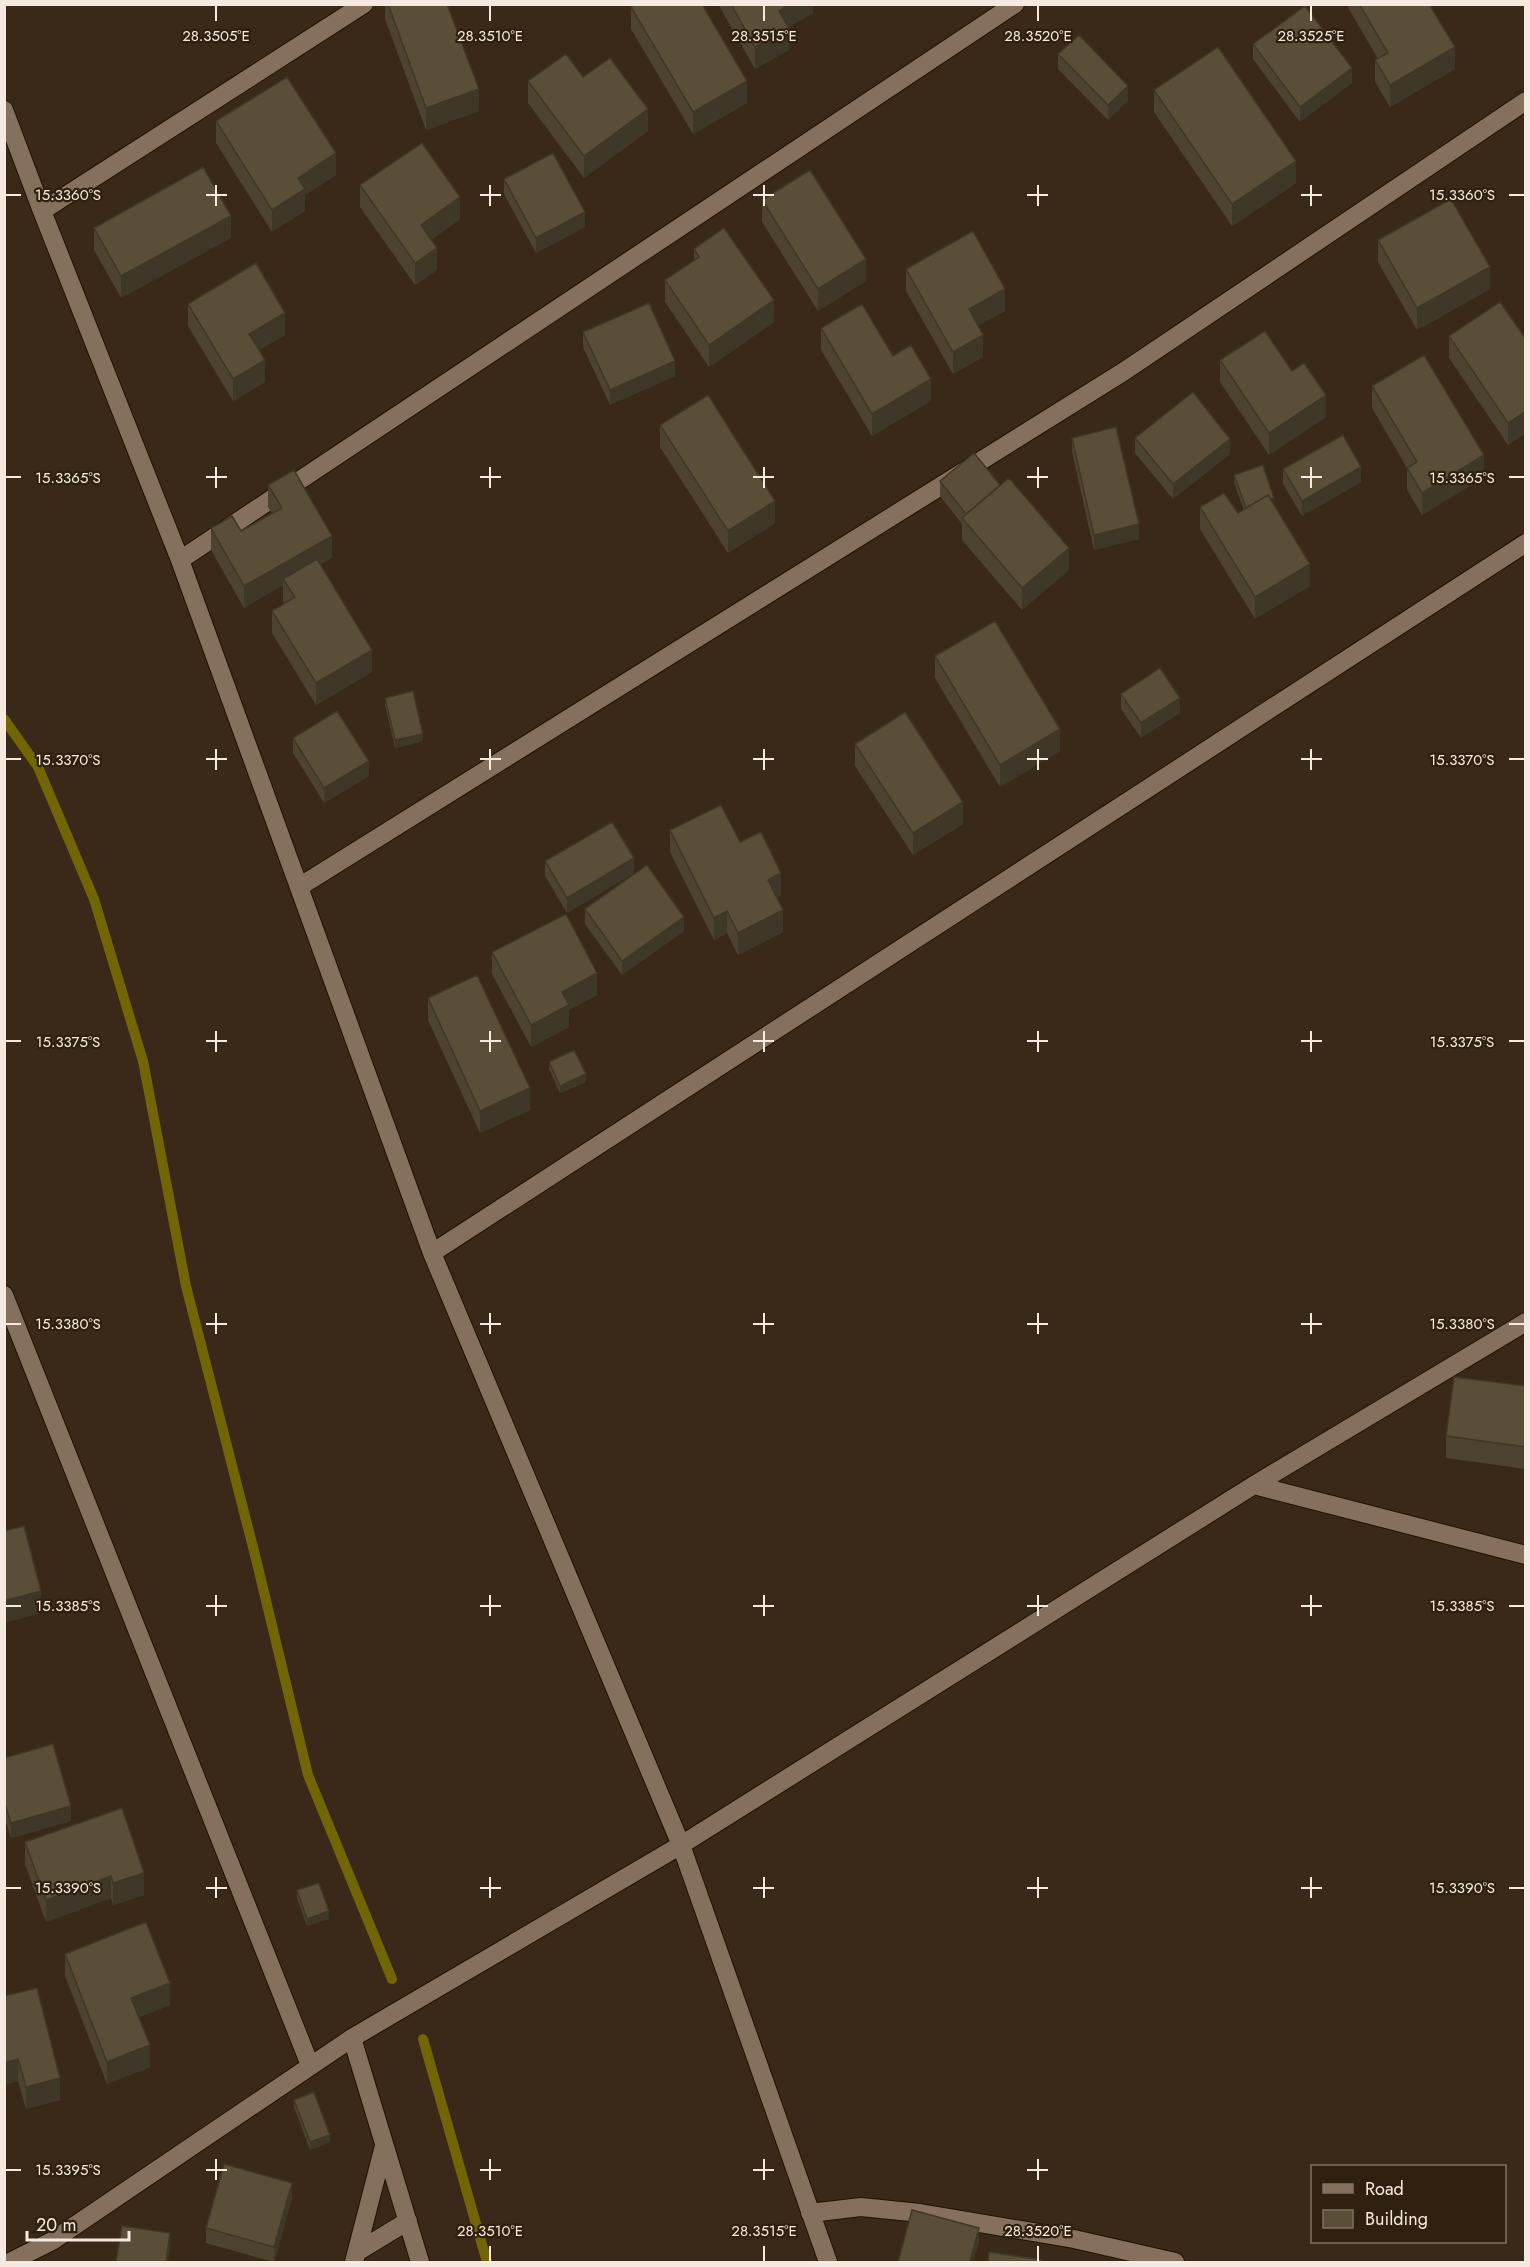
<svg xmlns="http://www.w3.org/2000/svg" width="1530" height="2267" viewBox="0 0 1530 2267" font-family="Jost,sans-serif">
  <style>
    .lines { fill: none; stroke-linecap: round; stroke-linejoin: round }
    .stream { stroke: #716506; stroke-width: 10 }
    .street-casing { stroke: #211203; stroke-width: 20 }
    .street { stroke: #84705d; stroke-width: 18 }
    .wall { fill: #4d4330 }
    .shaded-wall { fill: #3f3727 }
    .building { fill: #5a4e38; stroke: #3f3727; stroke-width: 1.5 }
    .ticks { fill: none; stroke: #f6eae0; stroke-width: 2 }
    .ticks-label { font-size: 15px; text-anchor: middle; fill: #f6eae0; stroke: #30200f; stroke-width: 4.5; stroke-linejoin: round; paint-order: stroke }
  </style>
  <rect width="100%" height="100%" fill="#3a2919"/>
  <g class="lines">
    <path class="stream" d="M4,719L38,767L94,899L143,1061L186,1286L256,1559L308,1775L392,1979
      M423,2039L487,2262"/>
    <g class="street-casing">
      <path id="street" d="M4,110L42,211L180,560L432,1253L681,1845L828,2262
        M42,211L364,4
        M180,560L1015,4
        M299,887L1123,372L1526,101
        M432,1253L1526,543
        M4,1295L310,2065
        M1254,1485L1526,1555
        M352,2038L420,2262
        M810,2213L861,2207L920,2213L1074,2239L1175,2262
        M357,2252L408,2221
        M10,2262L52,2241L352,2038L681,1845L1254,1485L1526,1322
        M354,2262L384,2146"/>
    </g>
    <use href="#street" class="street"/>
  </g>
  <path class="wall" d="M385,4H447L479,111L426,130L385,19Z
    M718,4H813V13L788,27L789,50L755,69Z
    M1346,4H1429L1455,69L1390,107L1375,82V60L1378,59Z
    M631,7L747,103L693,134L631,29Z
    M1253,44L1352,83L1300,122L1253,59Z
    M1058,54L1128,100L1108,120L1058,69Z
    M528,81L648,131L584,178L528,103Z
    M1154,90L1296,183L1232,226L1154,112Z
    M216,121L336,175L305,195V211L272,232L216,143Z
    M504,179L585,227L536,253L504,194Z
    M360,185L460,219L431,240L437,270L415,285L360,207Z
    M762,200L866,281L818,311L762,222Z
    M94,228L231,238L121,298L94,250Z
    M1378,240L1490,289L1417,330L1378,262Z
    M694,249L774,322L709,367L665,302V280L694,260Z
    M906,269L1005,311L978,326L983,357L953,374L906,291Z
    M188,304L285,335L259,350L265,382L233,401L188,326Z
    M821,328L893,356L931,401L872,436L821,350Z
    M583,332L675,376L610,405L583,347Z
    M1449,336L1526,339L1508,445L1449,358Z
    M1220,360L1326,417L1269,455L1220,382Z
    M1372,386L1484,477L1422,515L1407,490V468L1372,408Z
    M660,425L775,523L728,553L660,447Z
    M1072,438L1139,539L1094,550L1072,452Z
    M1135,438L1230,454L1173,499L1135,453Z
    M1283,469L1361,482L1302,516L1283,484Z
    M1234,475L1274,505L1310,586L1255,619L1200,529V507L1238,513L1244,510L1234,483Z
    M940,481L1069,570L1022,610L962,540V524L940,496Z
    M268,485L332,558L321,564L372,672L316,705L272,633V611L285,603L283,601V585L244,608L211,550V528L241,531L272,513L268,507Z
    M935,656L1060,751L1000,787L935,678Z
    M1121,694L1180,713L1141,738L1121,709Z
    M385,698L423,741L395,748L385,705Z
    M293,738L369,776L324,803L293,753Z
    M855,744L963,824L913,855L855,766Z
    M670,830L740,842L781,895L777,897L783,932L738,955L727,933L714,940L670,852Z
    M545,861L634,873L567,913L545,876Z
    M585,909L684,931L622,975L585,924Z
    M492,952L597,995L569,1010V1027L531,1047L492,974Z
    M428,998L530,1110L480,1133L428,1020Z
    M549,1062L586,1082L560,1093L549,1069Z
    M1526,1386V1469L1446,1458V1436Z
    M4,1758L71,1821L11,1838L4,1816Z
    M122,1808L144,1895L113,1905L111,1898L46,1922L25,1864V1842Z
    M297,1890L329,1919L307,1926L297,1898Z
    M65,1954L170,2005L139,2017L150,2067L107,2084L65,1976Z
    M4,1996L60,2100L26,2109L18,2081L4,2085Z
    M294,2100L330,2142L310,2150L294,2107Z
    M292,2198L274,2262L206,2243V2228Z"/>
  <path class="shaded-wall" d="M789,4H813V13L779,33V11Z
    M789,28V50L755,69V47Z
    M1455,47V69L1390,107V85Z
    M1352,68V83L1300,122V107Z
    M747,81V103L693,134V112Z
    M1128,86V100L1108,120V105Z
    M479,89V111L426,130V108Z
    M648,109V131L584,178V156Z
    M336,153V175L305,195V211L272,232V210L298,178Z
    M1296,161V183L1232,226V204Z
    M460,197V219L421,247V225Z
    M585,212V227L536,253V238Z
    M231,216V238L121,298V276Z
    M437,248V270L415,285V263Z
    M866,259V281L818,311V289Z
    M1490,267V289L1417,330V308Z
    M1005,289V311L969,331V309Z
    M774,300V322L709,367V345Z
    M285,313V335L249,356V334Z
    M983,335V357L953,374V352Z
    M265,360V382L233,401V379Z
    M675,361V376L610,405V390Z
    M931,379V401L872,436V414Z
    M1326,395V417L1269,455V433Z
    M1526,411V433L1508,445V423Z
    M1230,439V454L1173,499V484Z
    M1484,455V477L1422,515V493Z
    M1361,467V482L1302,516V501Z
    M775,501V523L728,553V531Z
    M1139,524V539L1094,550V535Z
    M332,536V558L286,584L283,579V585L244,608V586Z
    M1069,548V570L1022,610V588Z
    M1310,564V586L1255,619V597Z
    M372,650V672L316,705V683Z
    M1180,698V713L1141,738V723Z
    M1060,729V751L1000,787V765Z
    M423,734V741L395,748V740Z
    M369,761V776L324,803V788Z
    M963,802V824L913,855V833Z
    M634,858V873L567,913V898Z
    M781,873V895L768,902V880Z
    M783,910V932L738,955V933Z
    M727,911V933L714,940V918Z
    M684,917V931L622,975V961Z
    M597,973V995L569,1010V1027L531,1047V1025L562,992Z
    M586,1074V1082L560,1093V1086Z
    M530,1088V1110L480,1133V1111Z
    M41,1591V1613L4,1623V1601Z
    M71,1806V1821L11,1838V1823Z
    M144,1873V1895L113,1905V1883Z
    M111,1876V1898L46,1922V1900Z
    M329,1911V1919L307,1926V1919Z
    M170,1983V2005L131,2020V1998Z
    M150,2045V2067L107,2084V2062Z
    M18,2059V2081L4,2085V2063Z
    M60,2078V2100L26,2109V2087Z
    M330,2135V2142L310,2150V2142Z
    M292,2183V2198L274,2262V2247Z
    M979,2228V2243L973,2262H970Z
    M170,2233V2248L168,2262H166Z"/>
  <path class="building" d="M388,4H447L479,89L426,108Z
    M635,4H702L747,81L693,112L631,7Z
    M731,4H789L779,11L789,28L755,47Z
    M1359,4H1429L1455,47L1390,85L1375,60L1388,53Z
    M1305,6L1352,68L1300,107L1253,44Z
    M1079,35L1128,86L1108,105L1058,54Z
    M1218,47L1296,161L1232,204L1154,90Z
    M566,54L583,77L610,58L648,109L584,156L528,81Z
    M287,77L336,153L298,178L305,189L272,210L216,121Z
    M422,143L460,197L421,225L437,248L415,263L360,185Z
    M553,153L585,212L536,238L504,179Z
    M203,167L231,216L121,276L94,228Z
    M810,170L866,259L818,289L762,200Z
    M1451,199L1490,267L1417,308L1378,240Z
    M724,228L774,300L709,345L665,280L699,257L694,249Z
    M973,231L1005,289L969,309L983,335L953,352L906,269Z
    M256,263L285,313L249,334L265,360L233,379L188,304Z
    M1500,302L1526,339V411L1508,423L1449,336Z
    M649,303L675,361L610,390L583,332Z
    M862,304L893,356L911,345L931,379L872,414L821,328Z
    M1265,331L1292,371L1304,363L1326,395L1269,433L1220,360Z
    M1424,355L1484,455L1422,493L1407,468L1417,462L1372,386Z
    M1193,392L1230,439L1173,484L1135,438Z
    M708,395L775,501L728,531L660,425Z
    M1116,427L1139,524L1094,535L1072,438Z
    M1343,435L1361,467L1302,501L1283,469Z
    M974,453L1000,485L966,514L940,481Z
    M1263,465L1274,498L1271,499L1268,495L1246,508L1234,475Z
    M294,470L332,536L244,586L211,528L232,516L241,531L282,508L268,485Z
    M1009,478L1069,548L1022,588L962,518Z
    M1224,493L1238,513L1268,495L1310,564L1255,597L1200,507Z
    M317,559L372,650L316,683L272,611L295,597L283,579Z
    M995,621L1060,729L1000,765L935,656Z
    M1160,668L1180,698L1141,723L1121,694Z
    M413,691L423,734L395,740L385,698Z
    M337,711L369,761L324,788L293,738Z
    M905,712L963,802L913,833L855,744Z
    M721,805L740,842L761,832L781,873L768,880L783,910L738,933L727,911L714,918L670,830Z
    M612,822L634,858L567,898L545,861Z
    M647,865L684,917L622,961L585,909Z
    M566,914L597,973L562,992L569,1005L531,1025L492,952Z
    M477,975L530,1088L480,1111L428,998Z
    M574,1050L586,1074L560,1086L549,1062Z
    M1454,1377L1526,1386V1447L1446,1436Z
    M24,1526L41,1591L4,1601V1531Z
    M53,1744L71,1806L11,1823L4,1801V1758Z
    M122,1808L144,1873L113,1883L111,1876L46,1900L25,1842Z
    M319,1883L329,1911L307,1919L297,1890Z
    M146,1922L170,1983L131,1998L150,2045L107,2062L65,1954Z
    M37,1988L60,2078L26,2087L18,2059L4,2063V1996Z
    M314,2092L330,2135L310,2142L294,2100Z
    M224,2164L292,2183L274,2247L206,2228Z
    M912,2210L979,2228L970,2262H898Z
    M122,2226L170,2233L166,2262H116Z
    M989,2252L1042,2260V2262H988Z"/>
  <path class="ticks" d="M216,6V21M490,6V21M764,6V21M1038,6V21M1311,6V21M216,185V206M490,185V206M764,185V206M1038,185V206M1311,185V206M6,195H21M206,195H227M480,195H501M753,195H774M1027,195H1048M1301,195H1322M1509,195H1524M216,467V488M490,467V488M764,467V488M1038,467V488M1311,467V488M6,477H21M206,477H227M480,477H501M753,477H774M1027,477H1048M1301,477H1322M1509,477H1524M216,749V770M490,749V770M764,749V770M1038,749V770M1311,749V770M6,759H21M206,759H227M480,759H501M753,759H774M1027,759H1048M1301,759H1322M1509,759H1524M216,1031V1052M490,1031V1052M764,1031V1052M1038,1031V1052M1311,1031V1052M6,1041H21M206,1041H227M480,1041H501M753,1041H774M1027,1041H1048M1301,1041H1322M1509,1041H1524M216,1313V1334M490,1313V1334M764,1313V1334M1038,1313V1334M1311,1313V1334M6,1324H21M206,1324H227M480,1324H501M753,1324H774M1027,1324H1048M1301,1324H1322M1509,1324H1524M216,1595V1616M490,1595V1616M764,1595V1616M1038,1595V1616M1311,1595V1616M6,1606H21M206,1606H227M480,1606H501M753,1606H774M1027,1606H1048M1301,1606H1322M1509,1606H1524M216,1877V1898M490,1877V1898M764,1877V1898M1038,1877V1898M1311,1877V1898M6,1888H21M206,1888H227M480,1888H501M753,1888H774M1027,1888H1048M1301,1888H1322M1509,1888H1524M216,2159V2180M490,2159V2180M764,2159V2180M1038,2159V2180M6,2170H21M206,2170H227M480,2170H501M753,2170H774M1027,2170H1048M490,2246V2261M764,2246V2261M1038,2246V2261"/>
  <g class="ticks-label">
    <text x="216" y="41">28.3505°E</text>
    <text x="490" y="41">28.3510°E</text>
    <text x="764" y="41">28.3515°E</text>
    <text x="1038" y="41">28.3520°E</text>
    <text x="1311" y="41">28.3525°E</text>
    <text x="68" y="200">15.3360°S</text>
    <text x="1462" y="200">15.3360°S</text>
    <text x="68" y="483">15.3365°S</text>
    <text x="1462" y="483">15.3365°S</text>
    <text x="68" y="765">15.3370°S</text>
    <text x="1462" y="765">15.3370°S</text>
    <text x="68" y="1047">15.3375°S</text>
    <text x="1462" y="1047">15.3375°S</text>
    <text x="68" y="1329">15.3380°S</text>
    <text x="1462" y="1329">15.3380°S</text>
    <text x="68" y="1611">15.3385°S</text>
    <text x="1462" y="1611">15.3385°S</text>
    <text x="68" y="1893">15.3390°S</text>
    <text x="1462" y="1893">15.3390°S</text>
    <text x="68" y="2175">15.3395°S</text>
    <text x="490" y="2236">28.3510°E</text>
    <text x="764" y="2236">28.3515°E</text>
    <text x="1038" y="2236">28.3520°E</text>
  </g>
  <rect width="1530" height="2267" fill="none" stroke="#f6eae0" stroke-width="12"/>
  <rect x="1311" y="2165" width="195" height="78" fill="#30200f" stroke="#7f7163" stroke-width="1.5"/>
  <rect x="1323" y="2184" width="30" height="9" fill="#84705d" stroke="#7f7163" stroke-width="1.5"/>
  <text x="1365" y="2195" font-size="18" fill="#f6eae0">Road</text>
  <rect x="1323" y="2210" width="30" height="18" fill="#5a4e38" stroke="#7f7163" stroke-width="1.5"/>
  <text x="1365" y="2225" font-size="18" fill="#f6eae0">Building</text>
  <path d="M27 2231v9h102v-9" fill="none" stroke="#f6eae0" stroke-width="3"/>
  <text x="36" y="2231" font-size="18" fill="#f6eae0" stroke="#30200f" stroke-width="4.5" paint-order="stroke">20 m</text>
</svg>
